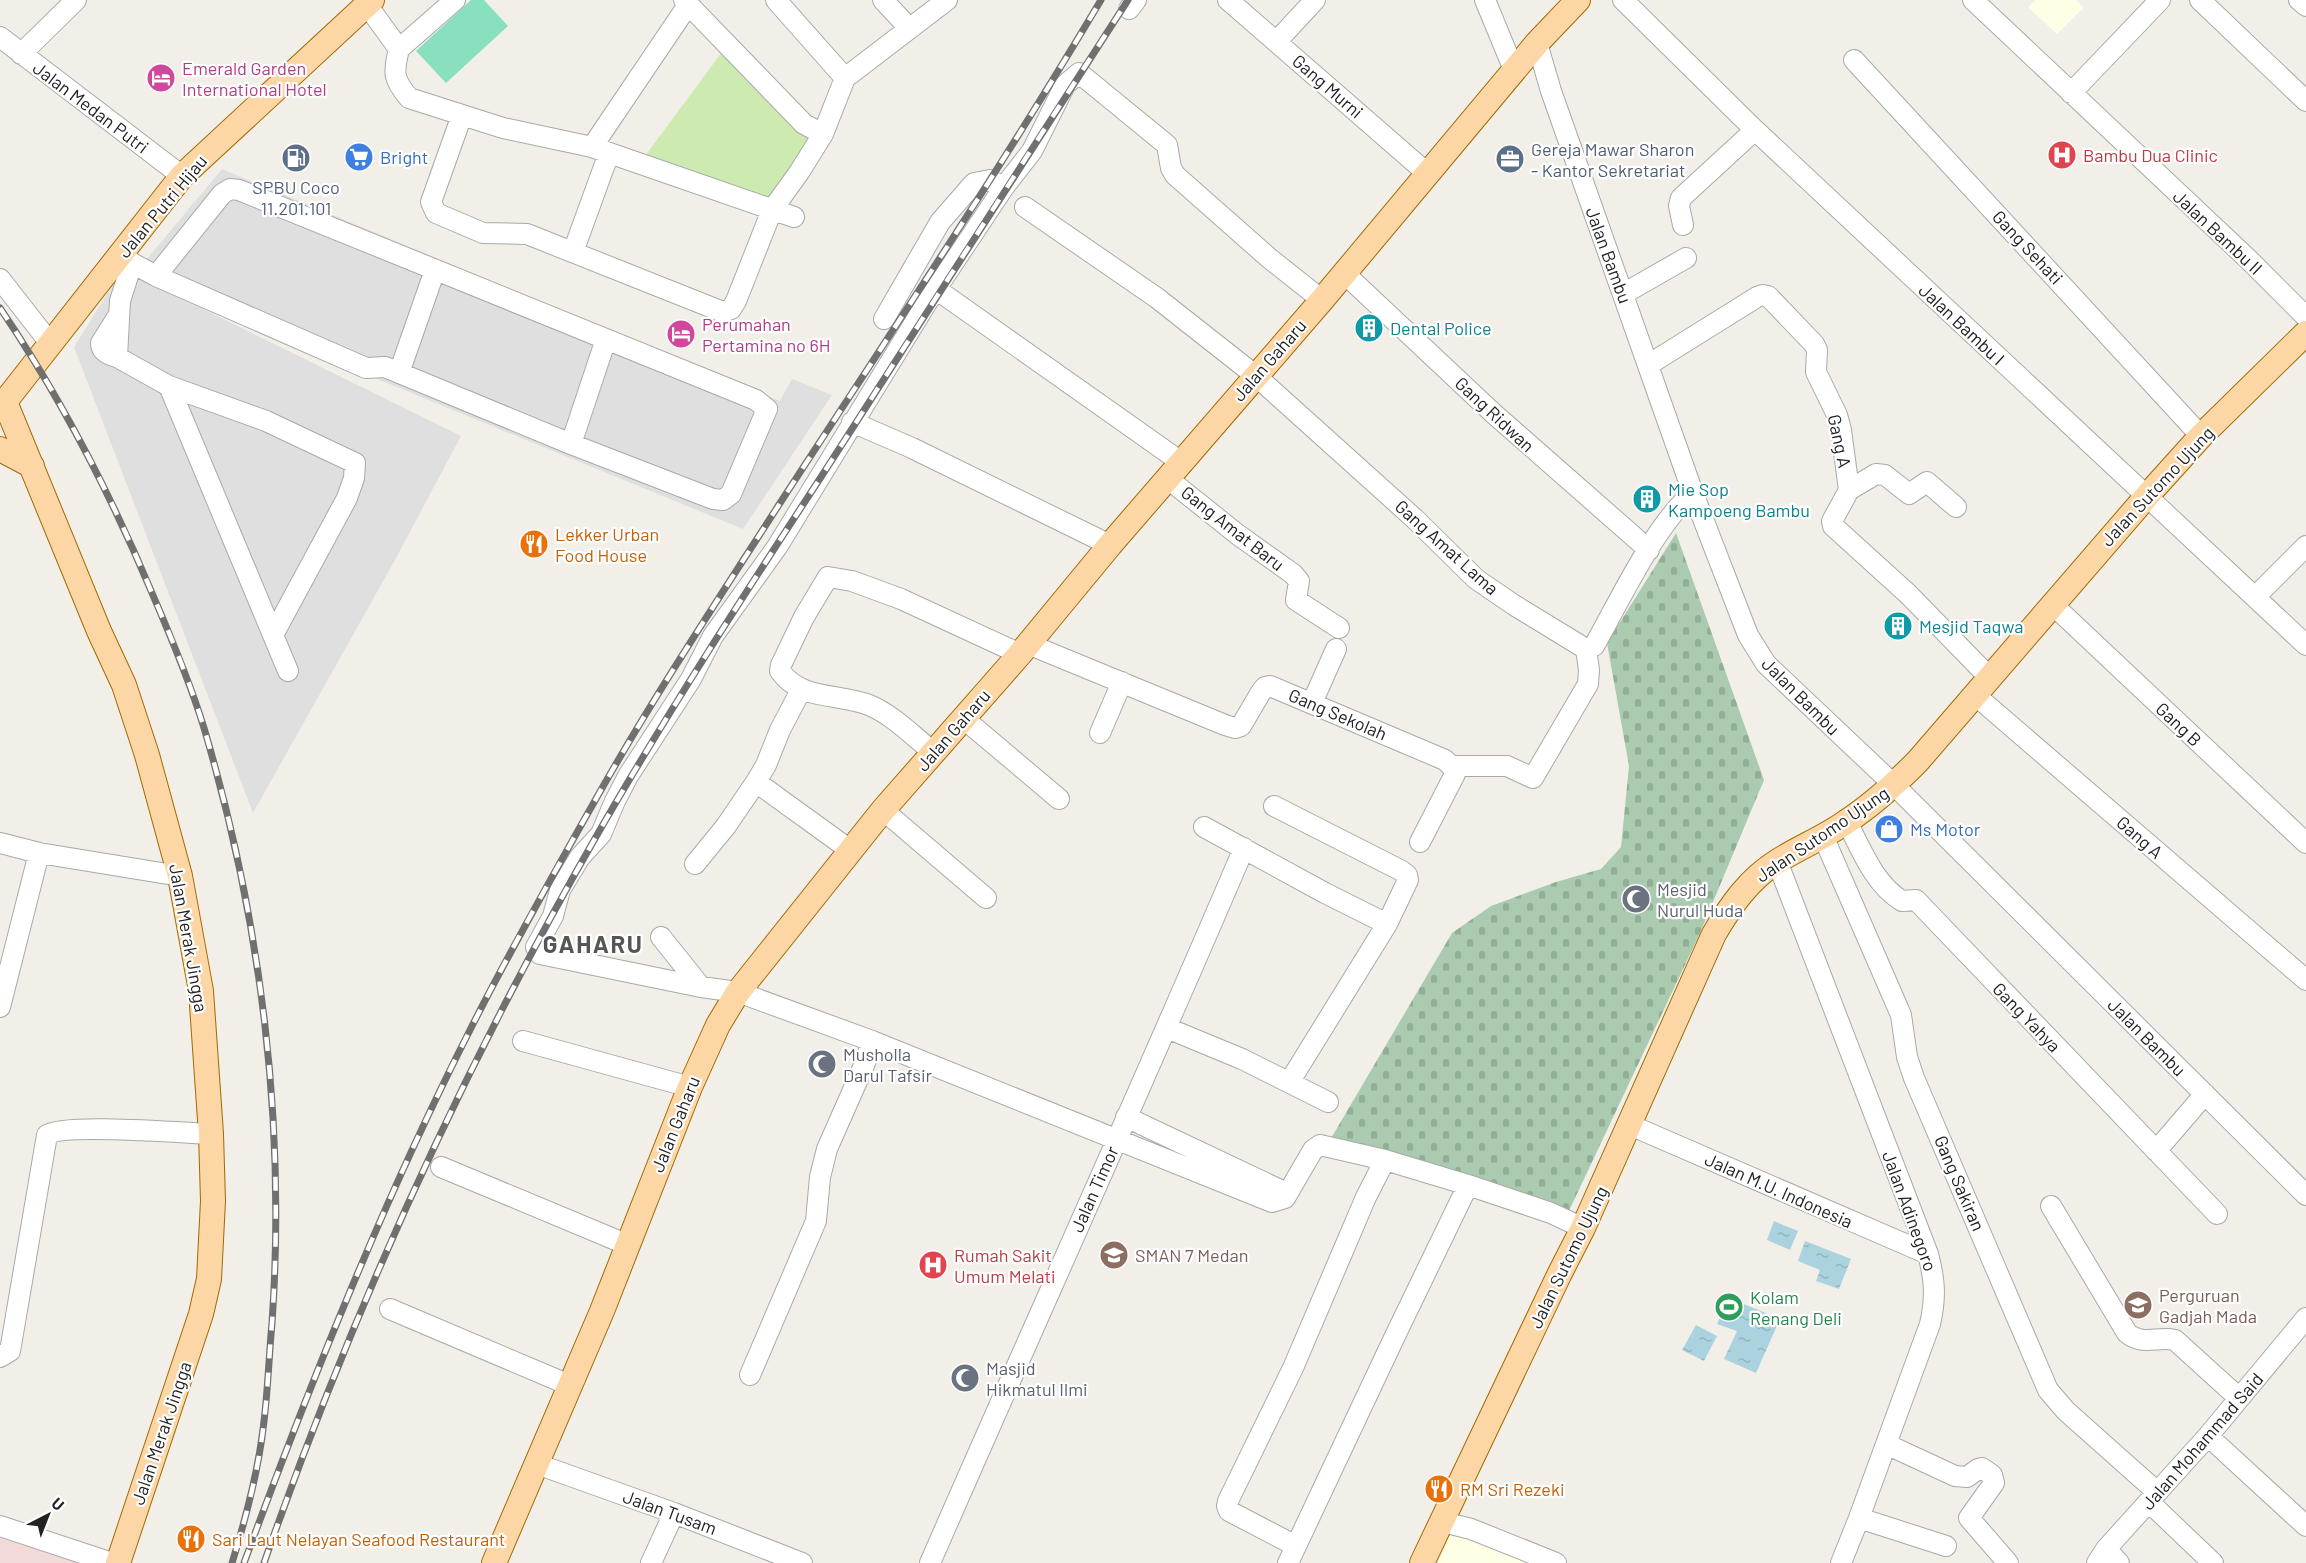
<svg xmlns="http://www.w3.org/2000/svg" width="2306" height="1563" viewBox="0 0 2306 1563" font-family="Barlow,sans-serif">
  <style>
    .residential { fill: #e0dfdf }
    .commercial { fill: #f2dad9 }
    .education { fill: #ffffe5 }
    .grass { fill: #cdebb0 }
    .cemetery { fill: url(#cemetery-stones) }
    .pitch { fill: #88e0be }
    .water { fill: url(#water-ripples) }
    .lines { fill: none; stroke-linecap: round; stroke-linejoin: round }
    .minor-casing { stroke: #a9a9a9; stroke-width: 22 }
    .major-casing { stroke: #a06b00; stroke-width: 26 }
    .minor { stroke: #fff; stroke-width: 20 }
    .major { stroke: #fcd6a4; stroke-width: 24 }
    .rail-casing { stroke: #707070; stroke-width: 7 }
    .rail { stroke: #fff; stroke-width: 4.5; stroke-dasharray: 14; stroke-linecap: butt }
    .labels { text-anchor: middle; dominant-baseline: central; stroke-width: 4.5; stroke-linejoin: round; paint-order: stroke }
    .hotel-label { font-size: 18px; fill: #b23c85; stroke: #fff; text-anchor: start }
    .street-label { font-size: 18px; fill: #222; stroke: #fff }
    .service-label { font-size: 18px; fill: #4e5e75; stroke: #fff; text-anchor: start }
    .health-label { font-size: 18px; fill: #be3a42; stroke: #fff; text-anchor: start }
    .shop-label { font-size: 18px; fill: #366cbe; stroke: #fff; text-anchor: start }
    .culture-label { font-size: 18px; fill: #0d838f; stroke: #fff; text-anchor: start }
    .food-label { font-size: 18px; fill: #c56008; stroke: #fff; text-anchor: start }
    .worship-label { font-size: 18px; fill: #5b616d; stroke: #fff; text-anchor: start }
    .education-label { font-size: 18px; fill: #785e54; stroke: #fff; text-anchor: start }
    .leisure-label { font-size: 18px; fill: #27864d; stroke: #fff; text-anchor: start }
    .district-label { font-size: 24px; font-weight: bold; letter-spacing: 1.5px; fill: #555; stroke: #fff }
  </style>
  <defs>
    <pattern id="cemetery-stones" width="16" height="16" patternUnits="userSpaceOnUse" patternTransform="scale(1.5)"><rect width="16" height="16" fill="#aacbaf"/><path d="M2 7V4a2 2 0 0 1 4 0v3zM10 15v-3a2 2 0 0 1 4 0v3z" fill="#92ae96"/></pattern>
    <pattern id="water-ripples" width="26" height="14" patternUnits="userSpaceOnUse" patternTransform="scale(1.5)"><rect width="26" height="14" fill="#aad3df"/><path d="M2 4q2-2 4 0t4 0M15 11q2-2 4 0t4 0" fill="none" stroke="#92b5bf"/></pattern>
  </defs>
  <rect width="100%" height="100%" fill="#f2efe9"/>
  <path class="residential" d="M222,169L780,401L792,379L832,395L743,529L375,378L381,363L146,260Z
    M138,277L461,436L395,560L253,813L74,347L117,278Z"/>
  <path class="commercial" d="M0,1536L78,1560L77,1563H0Z"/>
  <path class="education" d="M2035,0H2076L2084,7L2057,34L2028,7Z
    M1452,1530L1533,1563H1438Z"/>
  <path class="grass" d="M725,48L810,140L770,203L645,156Z"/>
  <path class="cemetery" d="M1676,533L1764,780L1700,933L1567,1215L1330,1140L1452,933L1491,906L1556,882L1601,869L1621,847L1629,766L1607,643Z"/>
  <path class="pitch" d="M471,0H484L508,26L446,83L416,51Z"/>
  <path class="water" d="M1774,1221L1798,1231L1790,1250L1767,1240Z
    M1805,1241L1851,1259L1839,1289L1816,1281L1820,1270L1798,1261Z
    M1729,1298L1780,1319L1756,1373L1724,1359L1737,1331L1717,1324Z
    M1696,1325L1717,1336L1704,1361L1682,1350Z"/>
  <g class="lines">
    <g class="minor-casing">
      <path id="minor" d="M684,0L804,124L823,134L845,78
        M776,0L845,78
        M883,0L909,28
        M1228,0L1428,174
        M1485,0L1514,70
        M1623,0L1755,130L2306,645
        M1973,0L2247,258L2306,317
        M2200,0L2306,101
        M2299,0L2306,6
        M367,5L399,49C393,73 393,79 409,98L503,128L592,147L794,217
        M1129,9L1136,0
        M0,37L182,176
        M1277,41L1315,0
        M1537,43L1551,91L1693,493L1748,635L1766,664L1894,785L2306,1195
        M399,49L455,0
        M21,54L76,0
        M1854,60L2201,436
        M845,78L947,0
        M2071,93L2160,0
        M462,115L431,202L436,213L483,233L527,234L723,312L731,309L736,301L772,210L800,171L823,134
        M592,147L688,5
        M1025,207L1157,298L1256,376L1415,519L1476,579L1514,605L1586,649
        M1683,225L1679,206L1681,198L1755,130
        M573,252L609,153
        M121,253L132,263L156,276L366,368L385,367L571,444L713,499L723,500L731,494L767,409L756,400L239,190L230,189L222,194L156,276
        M1344,273L1493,413L1649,550
        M0,279L50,343
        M936,289L1181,462
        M1623,294L1686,258
        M1322,300L1269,258L1175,175L1171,168L1167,145L1079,73L1065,85L1032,151L1004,187L926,304L777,547L713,636L691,679L628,776L615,801L601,834L580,857L560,890L553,916L536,947L540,954L701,987L738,992L872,1041L1272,1202L1285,1198L1313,1150L1320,1145L1385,1160L1468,1185L1551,1213L1583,1228
        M118,316L101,343C101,352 109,355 117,357L169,386L266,421L355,463L354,478L347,498L273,635
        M884,319L940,222L974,183L990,180L1004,187
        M117,357L120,301L132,263
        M1648,365L1757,297L1763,295L1768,296L1814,344L1817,350L1816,372L1837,415L1841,430L1849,490L1832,521L1833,526L1908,594L1989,677
        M399,373L435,270
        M169,386L288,671
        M852,422L912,448L1110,545
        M571,444L606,339
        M1167,478L1237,534L1293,574L1299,581L1296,600L1339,628
        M1849,490L1876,474L1885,475L1909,494L1927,482L1956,507
        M2255,597L2306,546
        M2052,604L2306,843
        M1028,644L1225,725L1235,728L1241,726L1261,692L1265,687L1270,686L1445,760L1454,769L1455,774L1420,842
        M1586,649L1594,646C1619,602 1656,523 1693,493
        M1975,695L2306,980
        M1312,703L1336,649
        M963,718L1059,799
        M1100,733L1122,682
        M933,752C913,736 893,715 869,705C839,693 801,701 780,671L781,665L804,617L828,577L852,581L901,599L1020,654
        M1451,766H1507L1533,778L1588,684L1589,670L1586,649
        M756,782L850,850
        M1274,806L1402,871L1407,875L1408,880L1387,924L1290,1081
        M883,810L986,898
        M1847,822C1861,849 1874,884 1902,901L1916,900L2217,1214
        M1204,827L1325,893L1387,924
        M1823,836L1901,1015L1907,1057L1914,1078L2048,1390L2066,1411L2157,1492
        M0,843L39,853L180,876
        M1777,861L1928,1254C1935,1280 1936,1298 1930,1324L1859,1518L1841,1563
        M695,864L726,826L756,782L766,765L780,730L801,690
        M661,937L701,987
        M0,1007L39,853
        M1167,1028L1242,1059L1328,1102
        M523,1041L690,1087
        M1126,1117L1278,1189
        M1630,1125L1928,1254
        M2156,1151L2205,1094
        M441,1167L628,1245
        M2051,1206L2127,1333C2142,1346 2158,1336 2175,1340L2239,1398
        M390,1309L569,1385
        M0,1357L10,1351L47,1135C63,1123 184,1133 211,1134
        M750,1375L816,1221L820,1177L827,1149L865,1063L872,1041
        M2208,1436L2306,1526
        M1886,1444L1955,1476L1967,1477L1978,1469L1982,1468L1992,1475L1994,1483L1969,1518L2008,1563
        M537,1464L674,1513L802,1563
        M2149,1502L2213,1563
        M1859,1518L1946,1546
        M1443,1522L1471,1529L1556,1563
        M0,1526L112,1563
        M1296,1546L1229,1511L1227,1506L1228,1501L1293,1368L1366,1197L1385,1160
        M2106,1549L2119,1563
        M651,1563L674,1513
        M930,1563C1034,1325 1142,1087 1244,848
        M1288,1563L1395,1336L1468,1185
        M2097,1563L2106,1549L2208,1436L2306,1318"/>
    </g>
    <g class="major-casing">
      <path id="major" d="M5,402L99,631L124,685L147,755L180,876L201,991L211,1134L213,1201L209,1279L201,1314L118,1563
        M0,408L182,176L372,0
        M0,449L32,466
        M494,1563L602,1311L690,1087L718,1025L738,992L883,810L1020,654L1110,545L1322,300L1537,43L1578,0
        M1422,1563L1559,1275L1583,1228L1714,934C1731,905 1749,879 1778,861C1800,847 1825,837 1846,822C1872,805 1895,784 1917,762L2146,497L2201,436L2306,333"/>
    </g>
    <use href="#minor" class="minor"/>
    <use href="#major" class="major"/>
    <g class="rail-casing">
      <path id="rail" d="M0,308C61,398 110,493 152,593C171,637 190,682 204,728C261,920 286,1123 272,1323C269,1355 268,1389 264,1421C259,1468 246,1518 232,1563
        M244,1563C311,1381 384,1199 472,1026C511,949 554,873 597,797C654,696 719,598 782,500C890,334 1000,170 1101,0
        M264,1563C352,1311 464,1067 597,835C667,713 744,595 821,477C923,318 1025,159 1128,0"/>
    </g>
    <use href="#rail" class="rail"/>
  </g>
  <defs>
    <g id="hotel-disc" transform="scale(1.5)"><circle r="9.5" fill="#d1479c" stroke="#fff"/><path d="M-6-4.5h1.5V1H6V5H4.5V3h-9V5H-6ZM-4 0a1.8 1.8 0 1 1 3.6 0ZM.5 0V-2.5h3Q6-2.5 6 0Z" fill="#fff"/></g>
    <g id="hospital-disc" transform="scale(1.5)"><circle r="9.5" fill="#e0444e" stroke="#fff"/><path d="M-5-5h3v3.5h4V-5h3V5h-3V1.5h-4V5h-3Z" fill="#fff"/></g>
    <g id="supermarket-disc" transform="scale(1.5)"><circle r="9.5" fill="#3f7fe0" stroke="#fff"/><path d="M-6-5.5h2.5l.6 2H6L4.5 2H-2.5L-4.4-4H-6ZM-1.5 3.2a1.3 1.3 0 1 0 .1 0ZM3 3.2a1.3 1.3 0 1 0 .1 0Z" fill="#fff"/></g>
    <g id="fuel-disc" transform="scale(1.5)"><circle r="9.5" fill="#5c6f8a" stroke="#fff"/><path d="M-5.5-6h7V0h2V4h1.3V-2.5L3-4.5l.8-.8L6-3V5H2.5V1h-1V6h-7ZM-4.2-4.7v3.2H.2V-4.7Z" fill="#fff"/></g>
    <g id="office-disc" transform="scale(1.5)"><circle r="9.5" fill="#5c6f8a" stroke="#fff"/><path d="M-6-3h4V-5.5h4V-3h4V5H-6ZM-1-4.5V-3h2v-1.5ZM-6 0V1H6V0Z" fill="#fff"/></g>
    <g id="building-disc" transform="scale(1.5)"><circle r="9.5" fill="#0f9aa8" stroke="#fff"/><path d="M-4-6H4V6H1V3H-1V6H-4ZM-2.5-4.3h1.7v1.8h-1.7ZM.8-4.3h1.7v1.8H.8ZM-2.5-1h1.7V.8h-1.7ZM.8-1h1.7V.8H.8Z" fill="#fff"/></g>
    <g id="restaurant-disc" transform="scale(1.5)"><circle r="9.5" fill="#e8710a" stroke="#fff"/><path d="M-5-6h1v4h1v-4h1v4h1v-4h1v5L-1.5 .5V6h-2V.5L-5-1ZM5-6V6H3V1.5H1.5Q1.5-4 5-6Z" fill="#fff"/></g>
    <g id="shop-disc" transform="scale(1.5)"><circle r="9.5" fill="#3f7fe0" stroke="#fff"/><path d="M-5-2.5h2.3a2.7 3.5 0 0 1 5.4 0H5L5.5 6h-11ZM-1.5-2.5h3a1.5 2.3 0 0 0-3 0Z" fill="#fff"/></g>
    <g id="mosque-disc" transform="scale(1.5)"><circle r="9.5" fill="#6b7280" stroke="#fff"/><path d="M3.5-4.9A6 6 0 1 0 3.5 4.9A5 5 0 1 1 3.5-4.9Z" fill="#fff"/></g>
    <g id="school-disc" transform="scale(1.5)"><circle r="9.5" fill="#8d6e63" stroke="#fff"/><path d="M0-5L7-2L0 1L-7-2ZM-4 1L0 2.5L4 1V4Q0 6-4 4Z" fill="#fff"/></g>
    <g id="stadium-disc" transform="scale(1.5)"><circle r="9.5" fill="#2e9e5b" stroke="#fff"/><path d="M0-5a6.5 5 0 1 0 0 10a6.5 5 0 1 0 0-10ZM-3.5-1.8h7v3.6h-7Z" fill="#fff"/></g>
  </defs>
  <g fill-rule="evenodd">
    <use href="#hotel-disc" x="161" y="78"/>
    <use href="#hospital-disc" x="2062" y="155"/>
    <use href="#supermarket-disc" x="359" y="157"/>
    <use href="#fuel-disc" x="296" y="158"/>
    <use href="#office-disc" x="1510" y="159"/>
    <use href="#building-disc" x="1369" y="328"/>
    <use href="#hotel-disc" x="681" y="334"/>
    <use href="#building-disc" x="1647" y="499"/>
    <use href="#restaurant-disc" x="534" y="544"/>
    <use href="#building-disc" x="1898" y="626"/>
    <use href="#shop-disc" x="1889" y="829"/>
    <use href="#mosque-disc" x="1636" y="899"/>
    <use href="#mosque-disc" x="822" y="1064"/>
    <use href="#school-disc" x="1114" y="1255"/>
    <use href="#hospital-disc" x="933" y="1265"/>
    <use href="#school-disc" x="2138" y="1305"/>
    <use href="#stadium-disc" x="1729" y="1307"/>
    <use href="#mosque-disc" x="965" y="1378"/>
    <use href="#restaurant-disc" x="1439" y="1489"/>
    <use href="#restaurant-disc" x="191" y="1539"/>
  </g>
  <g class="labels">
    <g class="hotel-label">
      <text x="182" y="68">Emerald Garden<tspan x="182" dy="21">International Hotel</tspan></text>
      <text x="702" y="324">Perumahan<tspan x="702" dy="21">Pertamina no 6H</tspan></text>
    </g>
    <g class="street-label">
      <text transform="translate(1328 86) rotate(41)">Gang Murni</text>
      <text transform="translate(91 107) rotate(37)">Jalan Medan Putri</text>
      <text transform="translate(162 206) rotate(-50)">Jalan Putri Hijau</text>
      <text transform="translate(2218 232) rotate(43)">Jalan Bambu II</text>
      <text transform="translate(2028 247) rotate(47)">Gang Sehati</text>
      <text transform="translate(1609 255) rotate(70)">Jalan Bambu</text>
      <text transform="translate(1962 324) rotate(43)">Jalan Bambu I</text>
      <text transform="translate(1269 360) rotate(-49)">Jalan Gaharu</text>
      <text transform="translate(1495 414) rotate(43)">Gang Ridwan</text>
      <text transform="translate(1840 441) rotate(78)">Gang A</text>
      <text transform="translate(2157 486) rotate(-47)">Jalan Sutomo Ujung</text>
      <text transform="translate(1233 528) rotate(38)">Gang Amat Baru</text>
      <text transform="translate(1447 547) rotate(42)">Gang Amat Lama</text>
      <text transform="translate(1801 696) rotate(45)">Jalan Bambu</text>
      <text transform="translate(1338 714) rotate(23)">Gang Sekolah</text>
      <text transform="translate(2179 724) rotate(43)">Gang B</text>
      <text transform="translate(953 730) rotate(-49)">Jalan Gaharu</text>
      <text transform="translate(1822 834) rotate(-34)">Jalan Sutomo Ujung</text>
      <text transform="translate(2140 837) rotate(41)">Gang A</text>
      <text transform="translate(189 938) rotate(80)">Jalan Merak Jingga</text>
      <text transform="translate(2027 1017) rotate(46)">Gang Yahya</text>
      <text transform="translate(2147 1037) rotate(45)">Jalan Bambu</text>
      <text transform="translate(675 1124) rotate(-68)">Jalan Gaharu</text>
      <text transform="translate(1960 1183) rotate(67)">Gang Sakiran</text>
      <text transform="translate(1094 1189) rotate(-66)">Jalan Timor</text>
      <text transform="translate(1779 1190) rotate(24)">Jalan M.U. Indonesia</text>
      <text transform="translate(1910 1211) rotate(70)">Jalan Adinegoro</text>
      <text transform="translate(1568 1257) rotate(-64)">Jalan Sutomo Ujung</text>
      <text transform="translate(161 1433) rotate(-71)">Jalan Merak Jingga</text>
      <text transform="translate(2202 1441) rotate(-49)">Jalan Mohammad Said</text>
      <text transform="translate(670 1512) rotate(20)">Jalan Tusam</text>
    </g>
    <g class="service-label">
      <text x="1531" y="149">Gereja Mawar Sharon<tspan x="1531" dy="21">- Kantor Sekretariat</tspan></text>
      <text x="296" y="187" text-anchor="middle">SPBU Coco<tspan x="296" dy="21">11.201.101</tspan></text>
    </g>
    <g class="health-label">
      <text x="2083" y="155">Bambu Dua Clinic</text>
      <text x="954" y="1255">Rumah Sakit<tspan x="954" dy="21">Umum Melati</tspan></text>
    </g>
    <g class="shop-label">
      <text x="380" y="157">Bright</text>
      <text x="1910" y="829">Ms Motor</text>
    </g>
    <g class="culture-label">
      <text x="1390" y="328">Dental Police</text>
      <text x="1668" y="489">Mie Sop<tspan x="1668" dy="21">Kampoeng Bambu</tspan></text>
      <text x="1919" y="626">Mesjid Taqwa</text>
    </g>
    <g class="food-label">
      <text x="555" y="534">Lekker Urban<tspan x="555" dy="21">Food House</tspan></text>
      <text x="1460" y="1489">RM Sri Rezeki</text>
      <text x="212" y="1539">Sari Laut Nelayan Seafood Restaurant</text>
    </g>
    <g class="worship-label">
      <text x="1657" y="889">Mesjid<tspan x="1657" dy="21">Nurul Huda</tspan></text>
      <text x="843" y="1054">Musholla<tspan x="843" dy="21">Darul Tafsir</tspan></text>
      <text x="986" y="1368">Masjid<tspan x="986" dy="21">Hikmatul Ilmi</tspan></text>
    </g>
    <g class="education-label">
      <text x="1135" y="1255">SMAN 7 Medan</text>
      <text x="2159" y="1295">Perguruan<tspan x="2159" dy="21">Gadjah Mada</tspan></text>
    </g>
    <g class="leisure-label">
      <text x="1750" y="1297">Kolam<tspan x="1750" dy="21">Renang Deli</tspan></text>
    </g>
    <g class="district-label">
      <text x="593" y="943">GAHARU</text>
    </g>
  </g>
  <g transform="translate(48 1515) rotate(42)" stroke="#ffffff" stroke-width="4.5" paint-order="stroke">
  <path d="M0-4.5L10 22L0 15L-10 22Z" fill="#222222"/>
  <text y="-9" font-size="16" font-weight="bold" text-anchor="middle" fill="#222222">U</text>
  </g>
</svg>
